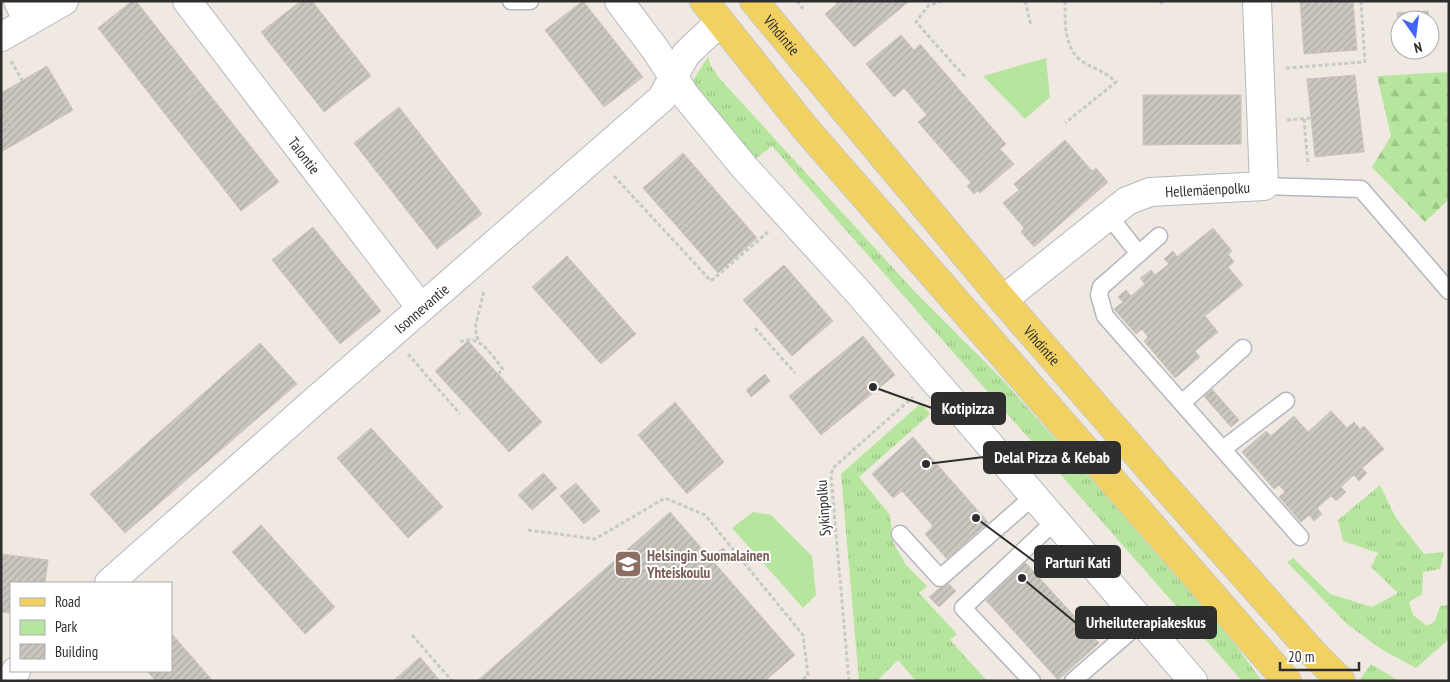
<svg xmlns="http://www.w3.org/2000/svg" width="1450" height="682" viewBox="0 0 1450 682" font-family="'PT Sans Narrow',sans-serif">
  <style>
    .grass { fill: url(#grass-tufts) }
    .forest { fill: url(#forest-firs) }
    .park { fill: #b6e59e }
    .building { fill: url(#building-hatch); stroke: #cbc5ba }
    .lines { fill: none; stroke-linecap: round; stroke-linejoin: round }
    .service-casing { stroke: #b4b7c1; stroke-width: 19 }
    .minor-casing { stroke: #b4b7c1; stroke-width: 30 }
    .primary-casing { stroke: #c9c9c9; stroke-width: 30 }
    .path { stroke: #c9c9c9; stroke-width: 3; stroke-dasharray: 4 2.5; stroke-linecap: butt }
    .service { stroke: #fff; stroke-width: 16 }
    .minor { stroke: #fff; stroke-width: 28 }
    .primary { stroke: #f2d163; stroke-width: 28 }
    .labels { text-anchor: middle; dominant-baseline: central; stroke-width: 4; stroke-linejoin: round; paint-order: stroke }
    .street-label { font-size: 15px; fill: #2e2e2e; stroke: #fff }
    .education-label { font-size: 15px; font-weight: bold; fill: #785e54; stroke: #fff; text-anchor: start }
    .leader { fill: none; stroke: #2e2e2e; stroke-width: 2 }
    .callout-dot { fill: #2e2e2e; stroke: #fff; stroke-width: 2 }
    .callout { fill: #2e2e2e; stroke: #2e2e2e; stroke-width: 2 }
    .callout-label { font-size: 16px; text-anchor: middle; font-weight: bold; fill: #fff }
  </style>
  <defs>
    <pattern id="grass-tufts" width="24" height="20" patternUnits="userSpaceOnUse" patternTransform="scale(1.25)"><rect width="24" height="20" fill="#b6e59e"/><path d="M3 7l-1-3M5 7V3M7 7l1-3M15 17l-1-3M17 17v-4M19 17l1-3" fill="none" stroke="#9dc588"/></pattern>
    <pattern id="forest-firs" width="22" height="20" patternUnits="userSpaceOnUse" patternTransform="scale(1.25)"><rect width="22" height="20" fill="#b6e59e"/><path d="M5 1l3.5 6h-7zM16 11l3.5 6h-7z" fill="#9dc588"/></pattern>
    <pattern id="building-hatch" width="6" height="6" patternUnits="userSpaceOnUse" patternTransform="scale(1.25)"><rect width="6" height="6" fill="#cbc7bf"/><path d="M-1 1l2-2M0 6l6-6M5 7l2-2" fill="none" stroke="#afaba4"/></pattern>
  </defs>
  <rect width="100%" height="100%" fill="#efe9e1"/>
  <path class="grass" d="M708,57L711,66L720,79L915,292L1002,379L1220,624L1262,681H1242L772,146L754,160L698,93L693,80Z
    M921,403L930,414L859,477L890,515L893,542L906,565L927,586L919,593L957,634L950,640L987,681H916L898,660L877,681H859L841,474Z
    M1380,485L1396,518L1424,554L1444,552L1440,569L1423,572L1422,594L1409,602L1413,615L1427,626L1435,621L1440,606L1449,605V639L1416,668L1381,649L1347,624L1287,562L1293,558L1330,594L1372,607L1398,593L1371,567L1378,553L1343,541L1338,520Z
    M1371,664L1399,681H1363L1360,679Z"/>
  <path class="forest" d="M1449,72V199L1425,222L1372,167L1391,136L1377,76Z"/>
  <path class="park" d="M1046,58L1050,97L1025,119L983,76Z
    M753,512L771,515L812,556L816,595L803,608L732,528Z"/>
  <path class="building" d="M132,1H136L202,85L165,114L98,28Z
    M301,1H312L371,76L324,112L261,32Z
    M583,1L643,77L604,107L545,30Z
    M835,1H911L907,3L854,47L825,14L837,4Z
    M1300,1H1353L1357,50L1304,54Z
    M1428,11L1429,20H1400V35L1397,13Z
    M901,35L914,50L920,44L1006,144L1000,149L1014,164L980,193L978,191L974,194L967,186L971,183L918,122L927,115L904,88L894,97L866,64Z
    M47,66L73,110L22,140L1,106V93Z
    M1355,75L1364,152L1315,157L1307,79Z
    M202,85L279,182L241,211L165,114Z
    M1143,95H1241V144L1143,145Z
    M1,106L22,140L1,152Z
    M399,107L482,214L437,249L354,143Z
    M1065,140L1092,171L1096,168L1108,182L1034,247L1021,232L1024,228L1003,203L1019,190L1014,184Z
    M683,153L757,238L718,273L643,188Z
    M313,227L381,311L340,344L272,260Z
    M1213,228L1232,251L1228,254L1234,262L1228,267L1243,285L1205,316L1218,332L1195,351L1200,357L1175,378L1144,341L1148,337L1142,329L1136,334L1114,309L1123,302L1118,297L1126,290L1131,296L1145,284L1140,278L1151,270L1155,275L1169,264L1164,259L1173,251L1177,257Z
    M567,256L636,334L601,364L532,287Z
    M784,265L833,321L792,356L743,300Z
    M863,336L895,375L821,435L789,396Z
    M468,341L542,422L509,452L435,371Z
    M260,343L297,384L125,533L90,494Z
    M765,374L770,381L751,397L746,390Z
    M1210,387L1239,420L1231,427L1202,394Z
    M675,402L724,462L687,494L638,435Z
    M1331,411L1347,428L1354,422L1360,429L1364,426L1384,449L1362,468L1367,473L1359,481L1354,475L1341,487L1346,492L1336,501L1331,496L1317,508L1322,514L1314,521L1309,515L1301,522L1279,497L1285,492L1279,485L1274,489L1242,452L1266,431L1271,436L1294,416L1308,432Z
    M371,428L443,507L408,538L337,458Z
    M913,437L988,522L947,559L925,534L933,526L902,491L893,498L872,474Z
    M543,473L557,488L532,510L518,495Z
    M576,483L600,511L584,524L560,496Z
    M670,512L795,655L765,681H477Z
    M261,525L335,607L305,634L232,552Z
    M723,548L732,560L727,564L717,553Z
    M1,554L48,560L45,583H11V613L1,612Z
    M1023,560L1099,643L1058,680L982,596Z
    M947,582L956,591L939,607L929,597Z
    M171,633L213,681H156L147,671H171Z
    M420,657L440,681H393Z"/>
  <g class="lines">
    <g class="service-casing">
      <path id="service" d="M511,1H530
        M1264,186L1361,189L1449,291
        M1109,216L1139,254
        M1159,236L1101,287L1099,295L1105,316L1300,537
        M1182,403L1243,348
        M1223,449L1286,401
        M900,534L940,578L1034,496
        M1032,681L963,608L1055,521
        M1073,681L1141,622"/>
    </g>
    <g class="minor-casing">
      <g id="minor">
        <path d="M18,1L28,22"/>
        <path id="s1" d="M187,1L421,308"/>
        <path d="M619,1L655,49L685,95L745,168L859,293L1193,681"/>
        <path d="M1,37L64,1"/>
        <path id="s2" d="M1003,300L1127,201L1150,192L1264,186L1257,1"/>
        <path id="s3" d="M109,583L309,406L662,98L686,54L720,22"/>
        <path d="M10,681L16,671"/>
      </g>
    </g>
    <g class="primary-casing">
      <g id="primary">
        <path d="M704,1L805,128L1287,681"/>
        <path id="s4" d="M754,1L1003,300L1162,483L1313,653L1341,681"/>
      </g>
    </g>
    <path class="path" d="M797,1L803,9
      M942,1L928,6L916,22L965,77
      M1025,1L1031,25
      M1065,1C1065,23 1064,49 1083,62C1095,69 1106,72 1116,82L1065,123
      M1161,1L1162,4
      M11,61L22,80
      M1286,68L1365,62L1361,1
      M1304,119L1308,165
      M1287,120L1311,118
      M614,176L711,281L768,232
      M755,328L795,373
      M478,340L475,328L484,291
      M460,342C480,333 491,355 503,369L498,374
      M408,354L460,414
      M528,530L595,539L665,498L705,515L803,635L808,675L801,681
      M412,635L452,681
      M849,681L831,476L833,468L913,397"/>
    <use href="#service" class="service"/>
    <use href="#minor" class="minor"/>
    <use href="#primary" class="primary"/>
  </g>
  <defs>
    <g id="school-square" transform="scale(1.4375)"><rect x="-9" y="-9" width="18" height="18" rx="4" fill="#8d6e63" stroke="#fff"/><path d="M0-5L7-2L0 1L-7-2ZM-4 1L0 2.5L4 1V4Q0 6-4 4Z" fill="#fff"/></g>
  </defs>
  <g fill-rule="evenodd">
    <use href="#school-square" x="628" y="564"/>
  </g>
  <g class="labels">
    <g class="street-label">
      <text stroke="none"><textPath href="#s4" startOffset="44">Vihdintie</textPath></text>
      <text stroke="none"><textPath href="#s1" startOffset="194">Talontie</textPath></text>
      <text stroke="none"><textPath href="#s2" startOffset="241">Hellemäenpolku</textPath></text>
      <text stroke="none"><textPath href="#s3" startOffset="416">Isonnevantie</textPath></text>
      <text stroke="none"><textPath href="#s4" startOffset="449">Vihdintie</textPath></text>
      <text transform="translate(823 508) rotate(-94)">Sykinpolku</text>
    </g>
    <g class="education-label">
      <text x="647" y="555">Helsingin Suomalainen<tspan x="647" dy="17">Yhteiskoulu</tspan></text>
    </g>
  </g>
  <path class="leader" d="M873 387L932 408M926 464L984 457M976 518L1035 562M1022 578L1076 623"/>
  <g class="callout-dot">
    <circle cx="873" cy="387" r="5"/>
    <circle cx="926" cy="464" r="5"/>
    <circle cx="976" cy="518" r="5"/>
    <circle cx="1022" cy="578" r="5"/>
  </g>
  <g class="callout">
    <rect x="932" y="393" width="73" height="31" rx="5"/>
    <rect x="984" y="442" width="136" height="31" rx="5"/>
    <rect x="1035" y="546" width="85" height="31" rx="5"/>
    <rect x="1076" y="607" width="140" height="31" rx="5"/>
  </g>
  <g class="callout-label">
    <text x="968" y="414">Kotipizza</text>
    <text x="1052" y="463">Delal Pizza &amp; Kebab</text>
    <text x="1078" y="568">Parturi Kati</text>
    <text x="1146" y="628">Urheiluterapiakeskus</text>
  </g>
  <rect width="1450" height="682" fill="none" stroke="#2e2e2e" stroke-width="5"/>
  <rect x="10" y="582" width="162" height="90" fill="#ffffff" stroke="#ababab"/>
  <rect x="20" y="598" width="25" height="8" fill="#f2d163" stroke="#ababab"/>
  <text x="55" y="607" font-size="15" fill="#2e2e2e">Road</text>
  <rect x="20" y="620" width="25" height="15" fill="#b6e59e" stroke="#ababab"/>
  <text x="55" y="632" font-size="15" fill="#2e2e2e">Park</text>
  <rect x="20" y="644" width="25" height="15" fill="url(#building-hatch)" stroke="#ababab"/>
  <text x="55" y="657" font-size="15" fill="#2e2e2e">Building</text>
  <g transform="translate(1415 35) rotate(166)"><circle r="24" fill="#ffffff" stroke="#ababab"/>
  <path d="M0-4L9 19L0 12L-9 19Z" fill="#4264fb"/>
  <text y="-8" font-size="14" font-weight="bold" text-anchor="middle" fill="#2e2e2e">N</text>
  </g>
  <path d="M1280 662v8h79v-8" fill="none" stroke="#2e2e2e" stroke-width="2.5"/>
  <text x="1288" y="662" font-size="15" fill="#2e2e2e" stroke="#ffffff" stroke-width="4" paint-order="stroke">20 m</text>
</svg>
